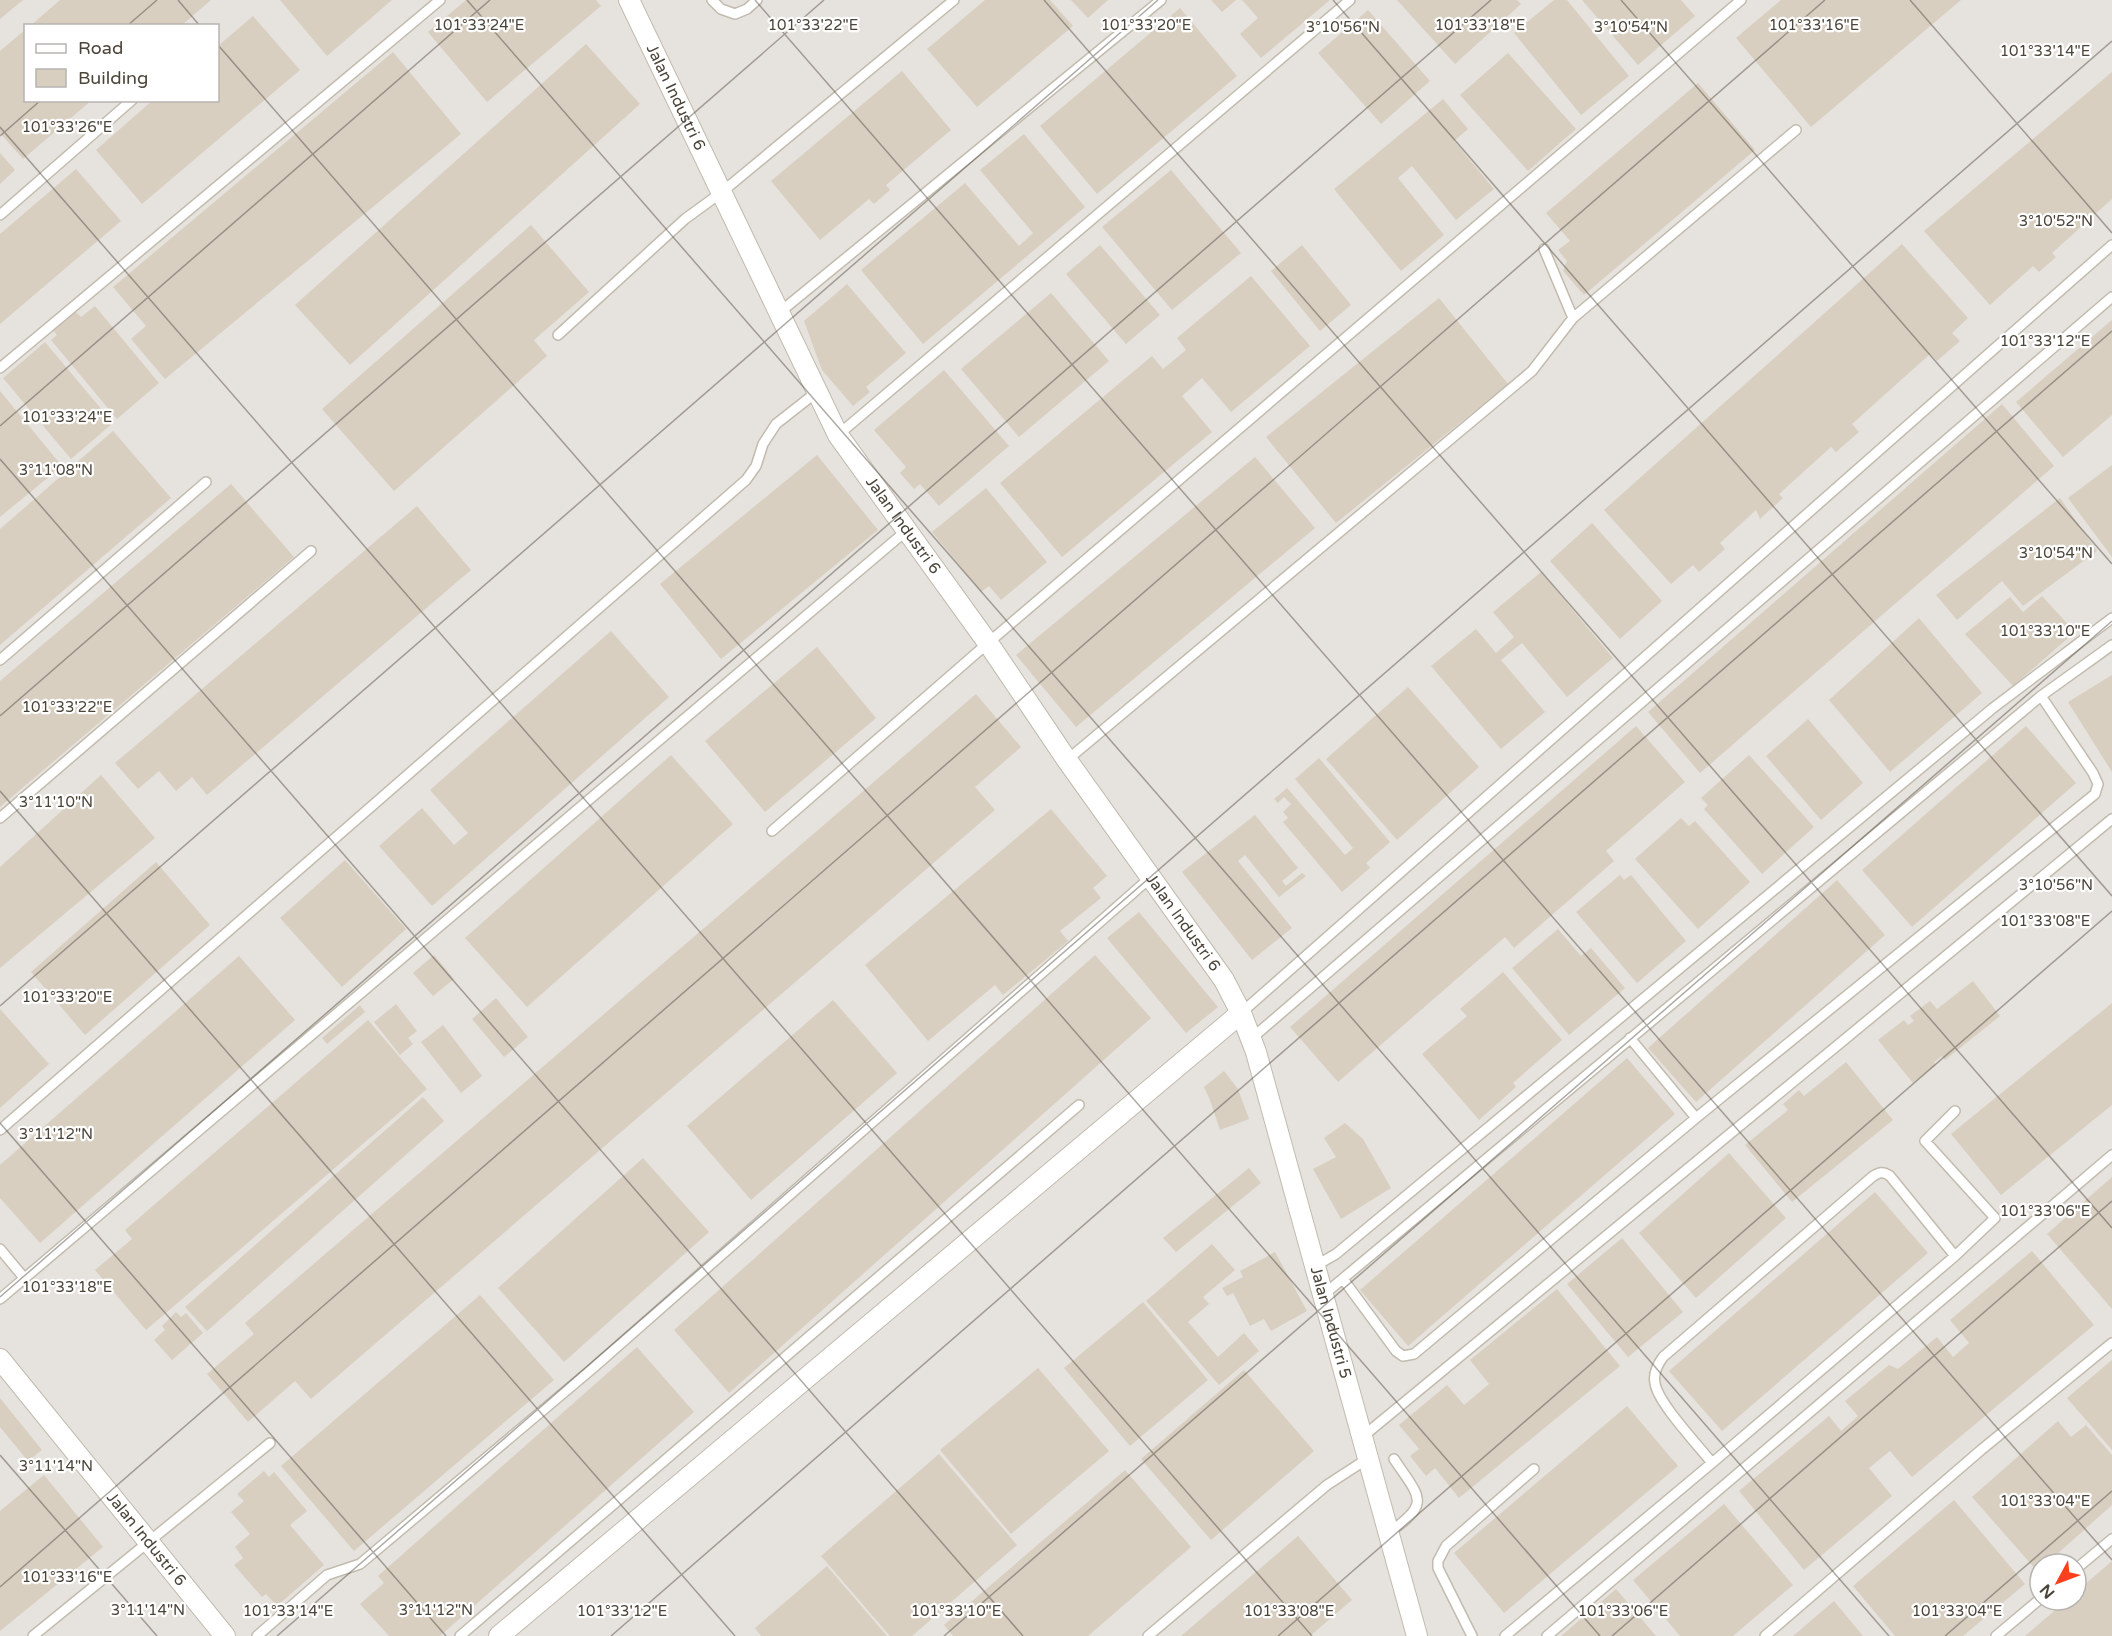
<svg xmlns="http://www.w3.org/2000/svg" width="2112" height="1636" viewBox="0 0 2112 1636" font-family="'Varela Round',sans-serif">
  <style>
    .industrial { fill: #e6e2dd; fill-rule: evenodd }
    .building { fill: #d8cfc1 }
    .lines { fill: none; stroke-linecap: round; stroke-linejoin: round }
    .lane-casing { stroke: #c2bbae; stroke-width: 12 }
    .street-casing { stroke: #c2bbae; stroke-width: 22 }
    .lane { stroke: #fff; stroke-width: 9 }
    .street { stroke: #fff; stroke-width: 20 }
    .ticks { fill: none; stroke: #4b4439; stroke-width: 1.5; stroke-opacity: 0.45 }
    .labels { text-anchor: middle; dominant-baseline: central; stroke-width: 4.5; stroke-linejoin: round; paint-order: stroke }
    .street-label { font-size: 16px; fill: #4b4439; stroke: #fff }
    .ticks-label { font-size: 15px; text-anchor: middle; fill: #4b4439; stroke: #fff; stroke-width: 4.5; stroke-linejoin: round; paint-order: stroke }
  </style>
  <rect width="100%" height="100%" fill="#f6f3ec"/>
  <path class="industrial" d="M0,0H2112V1636H0ZM26,26H218V100H26ZM2040,1564H2076V1600H2040Z"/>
  <path class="building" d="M0,0H23L0,19Z
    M60,0H211L181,26H30Z
    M280,0H392L327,56Z
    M466,0H596L601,6L487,102L428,32Z
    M985,0H1050L1073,26L977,107L927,49Z
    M1071,0H1108L1088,18Z
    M1211,0H1236L1222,12Z
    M1242,0H1330L1261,58L1240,34L1258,18Z
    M1397,0H1517L1521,4L1455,64Z
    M1554,0H1567L1629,76L1581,115L1514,33Z
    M1582,0H1681L1695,16L1638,65Z
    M1781,0H1961L1811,127L1736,38Z
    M1180,8L1237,76L1097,194L1040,126Z
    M1368,10L1430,81L1381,124L1318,53Z
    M253,16L300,70L142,204L96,150L153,100H218V46Z
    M26,29V100H92L23,159L0,133V51Z
    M586,44L640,104L350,365L295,305Z
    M393,52L461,134L165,379L131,339L146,326L113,287Z
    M1508,53L1576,129L1528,171L1460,95Z
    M902,71L951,130L886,185L890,190L874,204L869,199L820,240L771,181Z
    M2112,72V199L2052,253L2056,257L2039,272L2033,266L1990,305L1924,231Z
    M1698,83L1755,150L1584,295L1563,271L1567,261L1558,250L1570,241L1546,213Z
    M1443,99L1468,129L1454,141L1494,189L1456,220L1412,166L1398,178L1444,235L1401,271L1334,189Z
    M1024,134L1085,207L923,344L861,270L965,183L1019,246L1033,233L980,170Z
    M0,153L15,170L0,184Z
    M76,169L121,221L0,324V234Z
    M1171,170L1241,253L1172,310L1102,227Z
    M531,225L589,292L534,340L547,356L394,491L322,409Z
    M1902,244L1968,318L1952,333L1960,341L1937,361L1930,354L1852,424L1859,432L1836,452L1831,447L1779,494L1783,498L1760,519L1756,510L1720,543L1725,549L1699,572L1693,565L1671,584L1604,510Z
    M1100,245L1160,315L1126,344L1066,274Z
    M1302,245L1351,305L1320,331L1271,271Z
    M1251,276L1310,346L1231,412L1202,378L1182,396L1212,432L1062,557L1000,483L1152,356L1163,369L1186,350L1177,338Z
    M847,284L906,353L866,387L870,392L853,406L822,370L804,321Z
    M1051,293L1109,361L1019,437L961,369Z
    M1439,298L1508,384L1336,523L1266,437Z
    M95,306L159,383L117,419L51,340L57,335L53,330L75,311L81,317Z
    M2112,320V415L2063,457L2016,402Z
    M45,342L113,423L71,459L3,378Z
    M944,370L1009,446L939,506L920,484L914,489L900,473L906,467L874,430Z
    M0,391L62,466L0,517Z
    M2002,404L2054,466L1700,773L1648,712Z
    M113,431L171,498L0,645V529Z
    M817,455L878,530L721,659L660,584Z
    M1255,457L1315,528L1076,727L1016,655Z
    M2112,465V557L2068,498Z
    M231,484L294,557L0,807V681Z
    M986,488L1047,562L1001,600L989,586L981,592L932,532Z
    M2060,498L2097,551L2023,606L2002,581L1957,620L1936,595Z
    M417,506L471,570L207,795L192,777L176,791L159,771L138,789L115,763Z
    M1592,523L1662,601L1620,639L1550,561Z
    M1541,572L1613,658L1567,697L1522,643L1501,660L1545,712L1501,749L1431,666L1476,629L1496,653L1514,637L1493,612Z
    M2042,596L2075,632L2013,686L1965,634L2010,597L2023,612Z
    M1919,618L1982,693L1890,772L1829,700Z
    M611,631L669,697L432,906L379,846L422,808L454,845L468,833L430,790Z
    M817,647L876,718L765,812L705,741Z
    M2112,675V772L2068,702Z
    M1408,687L1479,767L1397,840L1326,759Z
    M976,694L1021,747L975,787L995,810L311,1399L295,1381L248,1422L207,1374L254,1334L245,1323Z
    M1808,719L1863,783L1821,820L1766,756Z
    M1636,726L1685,782L1606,851L1614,861L1514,948L1505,937L1338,1082L1290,1027Z
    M2026,726L2076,783L1912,927L1862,870Z
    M671,755L733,824L527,1007L465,938Z
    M1749,755L1814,827L1762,874L1704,809L1708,805L1701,798Z
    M1319,758L1390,842L1366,863L1370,868L1342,892L1283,822L1288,818L1283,812L1291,804L1284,797L1278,803L1274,799L1287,788L1345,855L1353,848L1295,779Z
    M101,775L155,838L0,968V867Z
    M1051,809L1107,876L1093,888L1101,898L1060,931L1068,941L1003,995L995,985L928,1041L865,965Z
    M1255,815L1298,868L1282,881L1286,886L1302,873L1306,876L1279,897L1245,855L1238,861L1292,928L1252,960L1182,872Z
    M1681,818L1689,826L1695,821L1750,882L1698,929L1635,859Z
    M345,860L406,929L342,987L280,918Z
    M156,862L210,925L85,1035L31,972Z
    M1620,875L1624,880L1631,875L1686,941L1637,983L1576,912Z
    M1837,880L1885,935L1696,1102L1648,1048Z
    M1139,912L1218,1007L1186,1033L1107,938Z
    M1558,929L1581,956L1591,948L1625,988L1569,1035L1512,968Z
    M434,955L454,979L433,996L413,973Z
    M1095,955L1151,1018L729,1393L674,1330Z
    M239,956L295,1020L40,1243L0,1198V1165Z
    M1503,972L1562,1040L1513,1083L1516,1087L1479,1120L1422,1054L1467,1016L1460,1009Z
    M1973,981L2000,1016L1945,1060L1942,1056L1934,1062L1936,1065L1913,1083L1878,1040L1904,1020L1908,1025L1914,1021L1910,1016L1930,1001L1937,1009Z
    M496,998L528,1037L504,1057L472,1019Z
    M833,1000L897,1073L751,1200L687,1126Z
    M2112,1003V1105L2001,1195L1951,1134Z
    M396,1004L417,1031L408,1038L413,1044L400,1055L374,1022Z
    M360,1005L365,1012L327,1044L322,1038Z
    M0,1009L49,1064L0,1108Z
    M368,1020L427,1089L146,1330L95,1270L132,1239L125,1230Z
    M443,1025L482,1076L461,1093L421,1042Z
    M1627,1058L1675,1114L1408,1346L1360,1290Z
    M1846,1062L1893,1120L1792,1202L1745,1145L1788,1110L1783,1104L1799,1090L1804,1096Z
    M1224,1071L1238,1089L1249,1119L1220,1130L1210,1100L1204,1087Z
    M423,1097L444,1121L207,1331L185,1307Z
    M1345,1123L1363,1139L1391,1188L1341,1219L1313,1169L1336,1157L1324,1138Z
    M1729,1153L1786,1218L1696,1298L1639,1233Z
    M643,1158L709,1232L564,1362L498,1288Z
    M1249,1168L1261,1183L1176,1252L1163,1238Z
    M2112,1177V1309L2047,1234Z
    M1875,1192L1928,1253L1722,1431L1669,1371Z
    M1622,1238L1683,1312L1628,1357L1567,1284Z
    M1212,1244L1235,1270L1203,1297L1209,1304L1188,1322L1218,1357L1244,1333L1259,1351L1219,1385L1146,1301Z
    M2032,1251L2094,1325L1912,1477L1890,1451L1869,1468L1892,1496L1804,1570L1739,1491L1829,1416L1841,1431L1858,1416L1845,1401L1889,1365L1898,1369L1937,1337L1953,1357L1969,1343L1950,1320Z
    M1275,1252L1307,1311L1271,1331L1264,1319L1250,1326L1233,1293L1227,1296L1222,1288L1243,1277L1240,1271Z
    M1557,1289L1620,1366L1459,1498L1435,1468L1426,1476L1410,1456L1419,1449L1399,1425L1447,1385L1464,1405L1489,1384L1470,1360Z
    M480,1295L554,1380L354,1551L281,1466Z
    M1143,1302L1208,1380L1130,1446L1064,1368Z
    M176,1312L181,1317L186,1313L203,1333L172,1360L154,1340L165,1330L162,1326Z
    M637,1347L694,1412L440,1636H389L360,1604L384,1583L378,1576Z
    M2112,1360V1450L2067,1398Z
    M1038,1368L1109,1451L1011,1534L940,1450Z
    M1244,1370L1314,1451L1211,1540L1141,1459Z
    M0,1398L42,1450L28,1461L0,1427Z
    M1627,1406L1678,1466L1504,1613L1454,1553Z
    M2058,1421L2071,1437L2086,1425L2112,1455V1505L2046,1564H2040V1569L2037,1571L1972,1497Z
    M939,1454L1017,1545L912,1636H890L821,1556Z
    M1125,1470L1191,1547L1088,1636H953L944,1625Z
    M264,1471L269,1477L274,1472L307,1511L290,1525L324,1565L277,1606L266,1594L262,1597L234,1565L243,1558L235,1547L250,1534L231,1512L244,1501L237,1494Z
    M44,1475L103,1547L0,1631V1511Z
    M1954,1500L2025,1584L1963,1636H1895L1853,1586Z
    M1724,1504L1793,1585L1733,1636H1680L1633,1580Z
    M1298,1536L1352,1600L1310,1636H1181Z
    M2112,1561V1636H2025L2067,1600H2076V1592Z
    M827,1566L887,1636H761L755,1628Z
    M1616,1589L1656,1636H1561Z
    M1834,1601L1863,1636H1793Z"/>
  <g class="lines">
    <g class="lane-casing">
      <path id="lane" d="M712,0L721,9L735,14L747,9L757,0
        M0,215L132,100
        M1544,249L1573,318
        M780,312L1161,0
        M558,335L685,219L722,192L954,0
        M0,368L440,0
        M838,435L1350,0
        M0,660L206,482
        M1067,760L1532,371L1573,318L1796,130
        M0,818L311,551
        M772,831L988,643L1741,0
        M1241,1013L2112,245
        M1630,1038L1696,1118
        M1251,1039L2112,297
        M0,1130L746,480L756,466L763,444L776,424L818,391
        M0,1249L25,1279
        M1315,1266L1336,1254L1993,708L2112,618
        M1343,1279L1396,1351L1403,1356L1414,1354L1696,1118L2095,794L2098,784L2093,773L2041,696
        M1322,1296L2041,696L2112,645
        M0,1299L906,531
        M1361,1438L2112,819
        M1712,1463C1699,1446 1657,1402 1655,1383C1653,1374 1658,1364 1663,1357L1872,1177C1879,1172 1883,1171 1890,1176L1955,1256
        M1388,1533C1432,1503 1420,1498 1394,1459
        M2076,1569L2112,1539
        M33,1636L270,1443
        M257,1636L327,1575L360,1564L593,1368L1151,877
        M460,1636L1079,1105
        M1148,1636L1327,1485L1367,1459
        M1472,1636L1438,1568V1561L1446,1546L1534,1469
        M1505,1636L1712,1463L1955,1256L1995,1218L1925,1141L1955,1111
        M1547,1636L2112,1155
        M1765,1636L1981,1450L2112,1343
        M1996,1636L2040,1599"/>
    </g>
    <g class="street-casing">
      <g id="street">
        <path id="s1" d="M629,0L838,435L988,643L1067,760L1224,980L1241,1013L1256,1052L1417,1636"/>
        <path id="s2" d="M0,1359L225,1636"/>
        <path d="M499,1636L1241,1013"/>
      </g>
    </g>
    <use href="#lane" class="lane"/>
    <use href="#street" class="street"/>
  </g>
  <path class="ticks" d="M178,0L200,26M467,0L1889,1636M755,0L2112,1560M1044,0L2112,1228M1333,0L2112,896M1621,0L2112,564M1910,0L2112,233M127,26L157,0M218,45L1600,1636M0,127L1312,1636M0,136L41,100M0,426L490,0M0,459L1023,1636M0,716L824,0M0,791L735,1636M0,1006L1158,0M0,1123L446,1636M0,1297L1491,0M0,1455L157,1636M0,1587L1825,0M277,1636L2112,41M611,1636L2112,331M944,1636L2112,621M1278,1636L2112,911M1612,1636L2112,1201M1945,1636L2112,1491"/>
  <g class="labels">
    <g class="street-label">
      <text stroke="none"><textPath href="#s1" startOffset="108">Jalan Industri 6</textPath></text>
      <text stroke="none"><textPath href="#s1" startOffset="594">Jalan Industri 6</textPath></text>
      <text stroke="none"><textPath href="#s1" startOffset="1080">Jalan Industri 6</textPath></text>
      <text stroke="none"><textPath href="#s1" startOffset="1510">Jalan Industri 5</textPath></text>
      <text stroke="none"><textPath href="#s2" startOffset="232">Jalan Industri 6</textPath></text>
    </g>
  </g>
  <g class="ticks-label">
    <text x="479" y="30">101°33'24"E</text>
    <text x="813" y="30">101°33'22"E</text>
    <text x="1146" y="30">101°33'20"E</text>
    <text x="1480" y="30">101°33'18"E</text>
    <text x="1814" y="30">101°33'16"E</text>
    <text x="1343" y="32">3°10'56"N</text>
    <text x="1631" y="32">3°10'54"N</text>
    <text x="2045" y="56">101°33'14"E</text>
    <text x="67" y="132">101°33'26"E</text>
    <text x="2056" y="226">3°10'52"N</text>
    <text x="2045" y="346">101°33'12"E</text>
    <text x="67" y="422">101°33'24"E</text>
    <text x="56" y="475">3°11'08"N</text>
    <text x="2056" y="558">3°10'54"N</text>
    <text x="2045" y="636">101°33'10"E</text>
    <text x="67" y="712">101°33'22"E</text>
    <text x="56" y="807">3°11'10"N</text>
    <text x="2056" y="890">3°10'56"N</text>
    <text x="2045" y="926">101°33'08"E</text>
    <text x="67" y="1002">101°33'20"E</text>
    <text x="56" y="1139">3°11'12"N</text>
    <text x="2045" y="1216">101°33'06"E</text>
    <text x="67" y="1292">101°33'18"E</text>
    <text x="56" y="1471">3°11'14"N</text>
    <text x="2045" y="1506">101°33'04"E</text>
    <text x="67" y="1582">101°33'16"E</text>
    <text x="148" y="1615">3°11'14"N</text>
    <text x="436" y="1615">3°11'12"N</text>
    <text x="288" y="1616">101°33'14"E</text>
    <text x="622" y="1616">101°33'12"E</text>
    <text x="956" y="1616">101°33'10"E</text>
    <text x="1289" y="1616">101°33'08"E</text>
    <text x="1623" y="1616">101°33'06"E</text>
    <text x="1957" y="1616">101°33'04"E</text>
  </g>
  <rect x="24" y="24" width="195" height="78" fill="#ffffff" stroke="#b7b4b0" stroke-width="1.5"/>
  <rect x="36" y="44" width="30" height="9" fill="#ffffff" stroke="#b7b4b0" stroke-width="1.5"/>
  <text x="78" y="54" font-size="18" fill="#4b4439">Road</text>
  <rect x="36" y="69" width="30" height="18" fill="#d8cfc1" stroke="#b7b4b0" stroke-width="1.5"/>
  <text x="78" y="84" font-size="18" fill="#4b4439">Building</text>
  <g transform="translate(2058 1582) rotate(229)"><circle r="28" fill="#ffffff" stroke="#b7b4b0" stroke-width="1.5"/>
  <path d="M0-4.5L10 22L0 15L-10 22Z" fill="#fc3f1d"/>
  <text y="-9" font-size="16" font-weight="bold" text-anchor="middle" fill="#4b4439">N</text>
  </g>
</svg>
